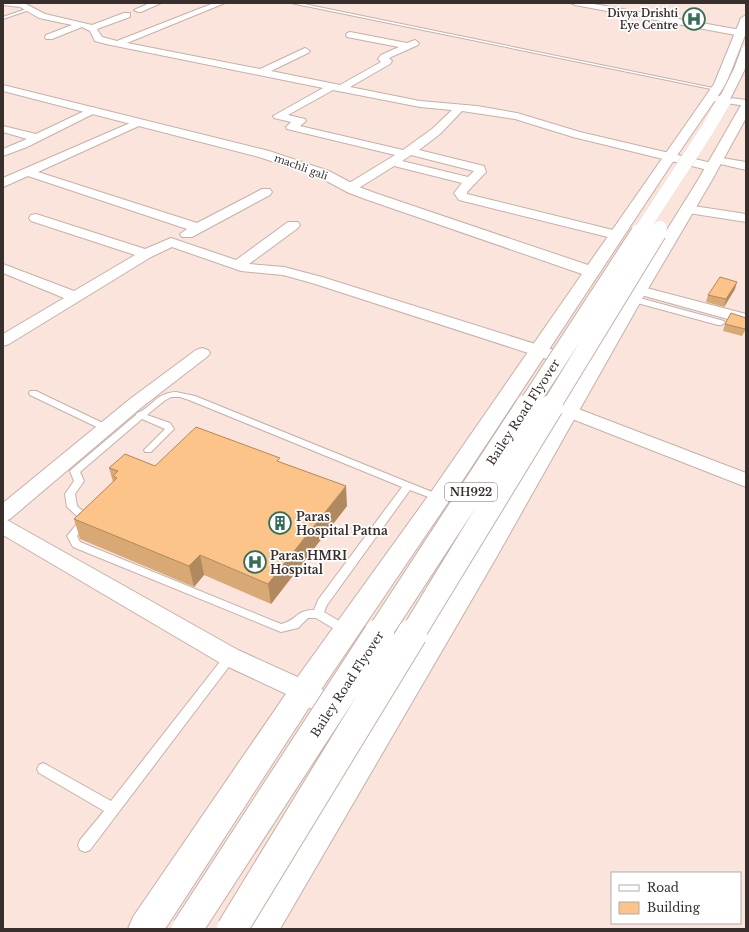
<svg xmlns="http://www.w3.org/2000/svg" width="749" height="932" viewBox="0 0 749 932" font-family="'Libre Baskerville',serif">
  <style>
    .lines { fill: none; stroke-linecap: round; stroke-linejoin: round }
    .lane-casing { stroke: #c6b0a8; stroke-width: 2 }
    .street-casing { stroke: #c6b0a8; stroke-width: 2 }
    .secondary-casing { stroke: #c6b0a8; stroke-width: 2 }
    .lane { fill: #fff; fill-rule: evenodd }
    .street { fill: #fff; fill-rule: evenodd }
    .secondary { fill: #fff; fill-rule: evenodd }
    .highway-bridge-far4-casing { stroke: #c6b0a8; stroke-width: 12; stroke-linecap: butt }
    .highway-bridge-far3-casing { stroke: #c6b0a8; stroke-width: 14; stroke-linecap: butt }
    .highway-bridge-far2-casing { stroke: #c6b0a8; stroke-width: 20; stroke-linecap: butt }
    .highway-bridge-far1-casing { stroke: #c6b0a8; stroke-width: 26; stroke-linecap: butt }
    .highway-bridge-casing { stroke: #c6b0a8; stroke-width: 32; stroke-linecap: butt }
    .highway-bridge-far4 { stroke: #fff; stroke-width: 10 }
    .highway-bridge-far3 { stroke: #fff; stroke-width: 14 }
    .highway-bridge-far2 { stroke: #fff; stroke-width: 18 }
    .highway-bridge-far1 { stroke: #fff; stroke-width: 24 }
    .highway-bridge { stroke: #fff; stroke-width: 30 }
    .wall { fill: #d9a975 }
    .shaded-wall { fill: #b0895f }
    .building { fill: #fcc488; stroke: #b0895f }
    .labels { text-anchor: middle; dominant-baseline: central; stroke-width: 3.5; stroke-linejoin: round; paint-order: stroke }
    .far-poi-label { font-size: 10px; font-weight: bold; fill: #382f2c; stroke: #fff; text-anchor: end }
    .far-street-label { font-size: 10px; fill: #382f2c; stroke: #fff }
    .shield { fill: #fff; stroke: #746d6b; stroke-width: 1 }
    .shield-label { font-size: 11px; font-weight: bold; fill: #382f2c }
    .street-label { font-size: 12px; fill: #382f2c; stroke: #fff }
    .poi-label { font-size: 12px; font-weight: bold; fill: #382f2c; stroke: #fff; text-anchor: start }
  </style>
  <rect width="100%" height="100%" fill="#fae4db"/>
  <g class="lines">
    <g class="lane-casing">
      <path id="lane" d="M291,3H299L718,89L716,90Z
        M29,8L32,9L3,19V17Z
        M630,297H636L724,321L725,323L721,325H718L630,301Z
        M30,391H36L109,426L110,428L109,430H103L30,395L29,393Z
        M176,392L195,396L442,496L444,498L439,501L410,490L327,605L324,612L349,627L350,630L349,633L345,634L341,633L316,618H308L298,628L281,632L73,547L67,536L76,525L78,517L67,507L65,494L74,481L70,471L72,469L136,415L137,413C152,408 155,393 176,392ZM171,397H180L189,400L402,487L318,600L314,610C295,610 298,620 281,624L80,542L77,536L85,526L88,516L77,506L75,494L84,481L80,472L142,419L165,429L144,450L145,452H151L174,429L170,423L147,415L164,401Z
        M230,652L234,654L236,657L234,660L90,850L85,852L80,850L78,845L80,840L104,811L39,773L37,769L39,765L43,763L47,765L111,801L226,654Z"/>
    </g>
    <g class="street-casing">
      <path id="street" d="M3,3H24L45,14L92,25L124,13H130V17L97,29L102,37L117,41L214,3H225L127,43L260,69L305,48L310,51L308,53L271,71L340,85L381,62L378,59L381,55L399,47L347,37L346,35L347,33L350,32L407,43L415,40L419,43L418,45L389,58L392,61L390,64L350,87L420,101L477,106L517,113L580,132L716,164L718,167L716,170L712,171L573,137L515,119L462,111L440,134L419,150L484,166L486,172L467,192V194L621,232L623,235L621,238L616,239L459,200L454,193L462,183L394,166L354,191H346L344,188L346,185L395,155L287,129L286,127L291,122L274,118L273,116L323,88L106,44L95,41L90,31L82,27L52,39H46L45,37L46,35L72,25L39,18L20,7L3,5ZM333,90L420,107L452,110L432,129L403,150L300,126L306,121L305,119L288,115ZM411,155L474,171L468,177L402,161Z
        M150,3H161L141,12H138L134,10Z
        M571,3H588L741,30L745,33L741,36L575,5Z
        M710,95L746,100V106L706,100L705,98Z
        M93,107L98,110L97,112L27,147L3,156V149L27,139L3,132V126L36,134Z
        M137,120L142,123L141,125L38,172L197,223L262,189H270L272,192L270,195L192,237H182L180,234L187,229L28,176L3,187V178Z
        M716,157L746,162V170L712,162L710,160L712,158Z
        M687,205L746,214V222L682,212L681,209L682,206Z
        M36,214L145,249L171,238L236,260L288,222H298L300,225L298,228L249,264L284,267L322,277L599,364L601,368L599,372L593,373L587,372L312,283L283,275L241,271L172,247L151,257L9,344L3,346V334L64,298L3,273V264L74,291L135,255L31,221L29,218L31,215Z
        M639,286L746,314V324L634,293L632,290L634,287Z
        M202,348L208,350L210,353L208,356L142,407L10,519L7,520L238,650L313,684L349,706L352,714L349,722L340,725L331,722L295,698L222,664L3,535V503L130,399L196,350Z
        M568,405L746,473V487L562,415L559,411L562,407Z"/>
    </g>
    <g class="secondary-casing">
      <path id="secondary" d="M746,15V33L726,84L676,157L447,504L314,700L165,929H128L133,917L294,682L431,492L582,274L365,199L349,193L319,177L259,157L3,91V85L269,151L329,171L359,187L375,193L588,265L714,84L741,18Z
        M746,103V118L712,180L642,299L496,558L280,929H243L248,917L478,546L624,299L698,180L740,107L742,104Z"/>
    </g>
    <use href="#lane" class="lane"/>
    <use href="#street" class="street"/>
    <use href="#secondary" class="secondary"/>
    <g class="highway-bridge-far4-casing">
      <path id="highway-bridge-far4" d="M723,102L739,70L746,51"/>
    </g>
    <g class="highway-bridge-far3-casing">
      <path id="highway-bridge-far3" d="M639,234L707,130L724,101
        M656,234L660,228"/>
    </g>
    <g class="highway-bridge-far2-casing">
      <path id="highway-bridge-far2" d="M526,408L640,233
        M550,408L657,233"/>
    </g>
    <g class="highway-bridge-far1-casing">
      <path id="highway-bridge-far1" d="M378,635L527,407
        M412,635L551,407"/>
    </g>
    <g class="highway-bridge-casing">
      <path id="highway-bridge" d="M187,929L379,634
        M232,929L412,634"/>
    </g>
    <use href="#highway-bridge-far4" class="highway-bridge-far4"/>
    <use href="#highway-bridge-far3" class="highway-bridge-far3"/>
    <use href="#highway-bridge-far2" class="highway-bridge-far2"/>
    <use href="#highway-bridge-far1" class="highway-bridge-far1"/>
    <use href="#highway-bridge" class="highway-bridge"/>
  </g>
  <path class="wall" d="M735,289L724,307L706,302L708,295Z
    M746,318V329L742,336L723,331L725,324Z
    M280,462L347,506L271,604L204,575L194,587L80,539L74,519L113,482L109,468Z"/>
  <path class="shaded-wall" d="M737,282L735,289L724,307L726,299Z
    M346,486L347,506L271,604L268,584Z
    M200,555L204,575L194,587L189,566Z"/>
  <path class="building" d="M720,277L737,282L726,299L708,295Z
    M731,313L746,318V327L745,329L725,324Z
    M196,427L280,458L277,461L346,486L268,584L200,555L189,566L74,519L117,478L113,476L118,471L109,468L125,454L155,466Z"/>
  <defs>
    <g id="hospital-ring" transform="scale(1.15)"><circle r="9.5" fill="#fff" stroke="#346d56" stroke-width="1.5"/><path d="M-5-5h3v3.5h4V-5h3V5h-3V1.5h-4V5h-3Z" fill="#346d56"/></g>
    <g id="building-ring" transform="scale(1.15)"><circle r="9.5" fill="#fff" stroke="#346d56" stroke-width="1.5"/><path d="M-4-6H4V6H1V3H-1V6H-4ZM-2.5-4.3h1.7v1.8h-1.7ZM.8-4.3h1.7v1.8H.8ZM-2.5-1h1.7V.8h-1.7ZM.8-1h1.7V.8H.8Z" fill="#346d56"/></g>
  </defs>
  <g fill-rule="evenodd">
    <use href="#hospital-ring" x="694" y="19"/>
    <use href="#building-ring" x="280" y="523"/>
    <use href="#hospital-ring" x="255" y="562"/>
  </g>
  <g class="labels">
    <g class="far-poi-label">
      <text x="678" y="13">Divya Drishti<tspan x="678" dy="12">Eye Centre</tspan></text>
    </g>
    <g class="far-street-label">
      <text transform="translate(301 167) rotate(20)">machli gali</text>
    </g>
    <rect class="shield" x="445" y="483" width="52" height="18" rx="3"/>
    <g class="shield-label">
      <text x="471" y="492">NH922</text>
    </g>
    <g class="street-label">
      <text transform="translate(523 412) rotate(-57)">Bailey Road Flyover</text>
      <text transform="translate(347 684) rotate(-57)">Bailey Road Flyover</text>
    </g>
    <g class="poi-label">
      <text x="296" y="516">Paras<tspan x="296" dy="14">Hospital Patna</tspan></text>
      <text x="270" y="555">Paras HMRI<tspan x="270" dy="14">Hospital</tspan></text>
    </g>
  </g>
  <rect width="749" height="932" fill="none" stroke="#382f2c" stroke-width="8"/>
  <rect x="611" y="872" width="130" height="52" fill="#ffffff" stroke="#afacab"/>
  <rect x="619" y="885" width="20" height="6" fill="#ffffff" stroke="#afacab"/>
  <text x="647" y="892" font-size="12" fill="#382f2c">Road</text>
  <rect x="619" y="902" width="20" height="12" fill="#fcc488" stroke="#afacab"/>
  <text x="647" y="912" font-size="12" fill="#382f2c">Building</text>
</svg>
